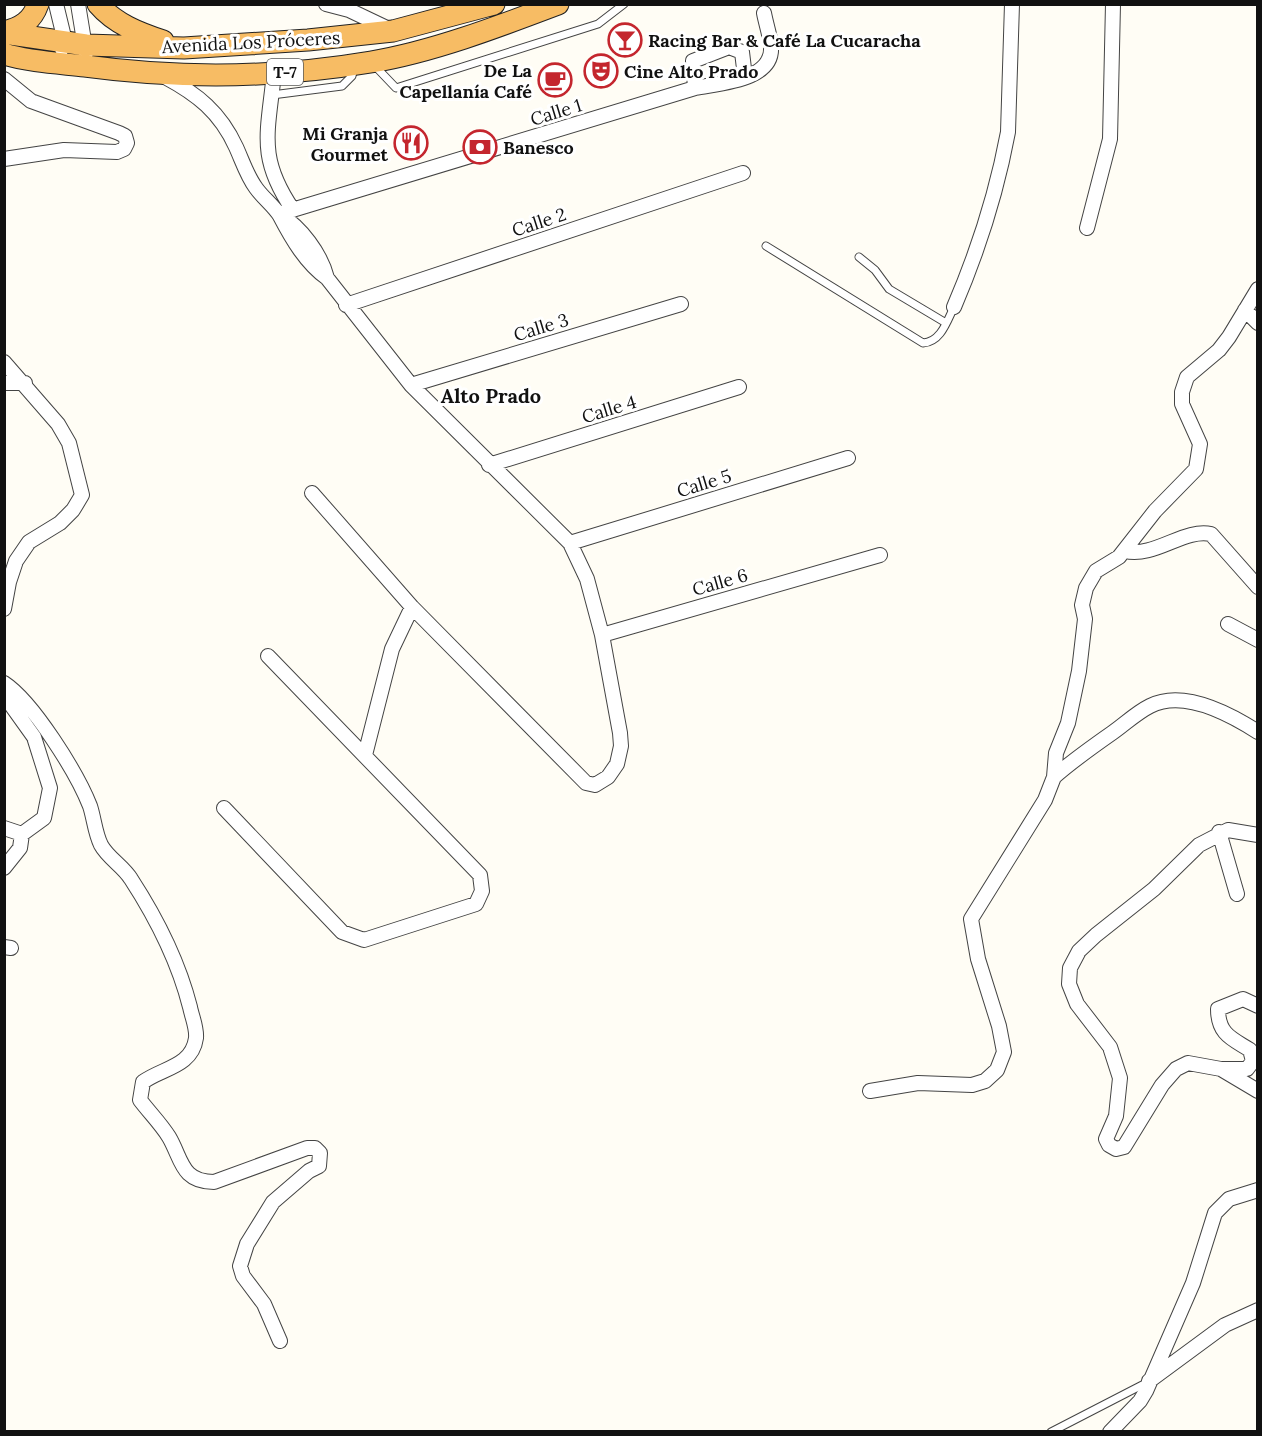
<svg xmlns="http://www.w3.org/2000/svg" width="1262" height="1436" viewBox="0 0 1262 1436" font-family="Lora,serif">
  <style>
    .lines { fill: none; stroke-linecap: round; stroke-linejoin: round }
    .service-casing { stroke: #444; stroke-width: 9 }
    .minor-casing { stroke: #444; stroke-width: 16 }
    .trunk-casing { stroke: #222; stroke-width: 23 }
    .service { stroke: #fff; stroke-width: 7 }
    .minor { stroke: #fff; stroke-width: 14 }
    .trunk { stroke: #f7bc64; stroke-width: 21 }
    .labels { text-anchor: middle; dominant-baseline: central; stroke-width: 6; stroke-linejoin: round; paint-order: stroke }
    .shield { fill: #fff; stroke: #585858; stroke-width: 1.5 }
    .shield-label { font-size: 16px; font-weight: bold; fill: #111 }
    .poi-label { font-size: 18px; font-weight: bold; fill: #111; stroke: #fff; text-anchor: start }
    .street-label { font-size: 18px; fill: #111; stroke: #fff }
    .neighbourhood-label { font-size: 20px; font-weight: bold; fill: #111; stroke: #fff }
  </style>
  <rect width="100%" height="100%" fill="#fffdf5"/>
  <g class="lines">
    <g class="service-casing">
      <path id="service" d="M375,66L396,88L598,24L624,4
        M272,95L342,86L352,76L354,68
        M766,246L923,343C941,342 947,321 954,307
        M859,257L875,270L889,289L946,323
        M1051,1432L1148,1382"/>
    </g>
    <g class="minor-casing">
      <path id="minor" d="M56,4L63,33L62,49
        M78,4L86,53
        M326,4L349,10L391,30
        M274,73C268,133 257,157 293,210
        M165,77C197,94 220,112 236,147C242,160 247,176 256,188C263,198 274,206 280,216C292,239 306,263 327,278L411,385L570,543L587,579L602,635L620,733L621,746L617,764L608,777L595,785L586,783L412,607L392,649L365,755
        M4,79L31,101L119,133L125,136L127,143L124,149L117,152L64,150L4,159
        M695,88C719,83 774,81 771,46C770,35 766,24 764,13
        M279,214L695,88L693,61L729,47L742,52L745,77
        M279,214C301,227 321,254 327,278
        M1087,228L1110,139L1113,4
        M346,305L743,173
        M954,307C978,251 997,191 1008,132L1012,4
        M1245,310L1258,323
        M4,362L58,424L69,443L82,495L73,510L60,523L29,542L16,561L9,582L4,609
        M4,383H25
        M411,385L681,304
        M489,465L739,387
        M312,493L412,607
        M570,543L848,458
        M1125,551C1155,558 1184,528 1211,534L1258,587
        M1228,624L1258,640
        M602,635L880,555
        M4,683C33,702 77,773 90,806C94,818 95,833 101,845C108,858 123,866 131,879C157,919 178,960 190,1007C192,1017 197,1028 196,1038C192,1067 162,1068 143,1082L140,1100C149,1112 161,1124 169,1137C182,1159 181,1182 214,1182L307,1148H315L320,1153L319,1166L309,1171L273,1202L247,1244L240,1266L243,1276L264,1304L280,1341
        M4,695L34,737L50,788L44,818L22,834L4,828
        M1054,777C1072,761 1092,747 1112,733C1125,724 1136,713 1150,706C1183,689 1230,714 1258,732
        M224,808L342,932L364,940L476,904L482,891L480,875L268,656
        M1219,832L1237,894
        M1258,835L1228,830L1199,845L1154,889L1096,935L1079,951L1070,968L1069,984L1077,1004L1110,1047L1120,1078L1116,1116L1106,1139L1109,1145L1116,1149L1124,1147L1162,1085L1176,1069L1188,1063L1221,1069L1258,1091
        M4,868L20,848L22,834
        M4,947L11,948
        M1222,1069H1247L1253,1061L1250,1050C1233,1039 1218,1035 1218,1009L1243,999L1258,1006
        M870,1091L918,1083L972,1085L985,1081L997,1070L1004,1052L999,1026L978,959L971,919L1045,800L1054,777L1056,753L1068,723L1079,671L1085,619L1082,605L1086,588L1096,571L1119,557L1155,511L1196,469L1200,444L1182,404V392L1187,377L1219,350L1229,337L1258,289
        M1149,1381L1225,1325L1258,1310
        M1110,1432L1140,1401L1146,1391L1193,1283L1215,1213L1229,1199L1258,1190"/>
    </g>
    <g class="trunk-casing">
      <path id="trunk" d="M98,4C115,24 139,33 163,41
        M4,32C21,28 32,21 38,4
        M4,33L86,45L184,48L308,40L393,31L494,4
        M4,54C31,62 58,63 85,66C181,79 276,78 371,62C432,52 500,26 558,4"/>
    </g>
    <use href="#service" class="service"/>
    <use href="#minor" class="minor"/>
    <use href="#trunk" class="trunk"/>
  </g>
  <defs>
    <g id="bar-ring" transform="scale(1.725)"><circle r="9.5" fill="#fff" stroke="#c4262e" stroke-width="1.5"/><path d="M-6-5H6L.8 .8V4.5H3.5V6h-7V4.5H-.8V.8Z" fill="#c4262e"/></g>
    <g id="theatre-ring" transform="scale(1.725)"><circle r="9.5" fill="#fff" stroke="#c4262e" stroke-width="1.5"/><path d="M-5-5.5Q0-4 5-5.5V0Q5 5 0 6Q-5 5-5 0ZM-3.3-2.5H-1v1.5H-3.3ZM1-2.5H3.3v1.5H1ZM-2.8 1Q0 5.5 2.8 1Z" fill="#c4262e"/></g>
    <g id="cafe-ring" transform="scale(1.725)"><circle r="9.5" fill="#fff" stroke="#c4262e" stroke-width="1.5"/><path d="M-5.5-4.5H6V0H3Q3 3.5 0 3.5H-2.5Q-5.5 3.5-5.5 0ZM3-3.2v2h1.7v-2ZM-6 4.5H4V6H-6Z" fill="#c4262e"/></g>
    <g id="restaurant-ring" transform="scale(1.725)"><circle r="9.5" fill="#fff" stroke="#c4262e" stroke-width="1.5"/><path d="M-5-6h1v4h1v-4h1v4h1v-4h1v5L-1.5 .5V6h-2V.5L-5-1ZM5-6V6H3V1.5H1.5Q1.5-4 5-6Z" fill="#c4262e"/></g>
    <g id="bank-ring" transform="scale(1.725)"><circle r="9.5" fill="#fff" stroke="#c4262e" stroke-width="1.5"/><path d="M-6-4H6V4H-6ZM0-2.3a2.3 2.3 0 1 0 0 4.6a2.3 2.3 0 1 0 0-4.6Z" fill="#c4262e"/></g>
  </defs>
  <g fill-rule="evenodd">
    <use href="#bar-ring" x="625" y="40"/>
    <use href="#theatre-ring" x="601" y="71"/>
    <use href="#cafe-ring" x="555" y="80"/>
    <use href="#restaurant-ring" x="411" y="143"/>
    <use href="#bank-ring" x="480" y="147"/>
  </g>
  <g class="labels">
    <rect class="shield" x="267" y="59" width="36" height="26" rx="4.5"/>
    <g class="shield-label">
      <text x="285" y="72">T-7</text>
    </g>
    <g class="poi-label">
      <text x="648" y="40">Racing Bar &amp; Café La Cucaracha</text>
      <text x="532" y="70" text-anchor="end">De La<tspan x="532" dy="21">Capellanía Café</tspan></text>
      <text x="624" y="71">Cine Alto Prado</text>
      <text x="388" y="133" text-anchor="end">Mi Granja<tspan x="388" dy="21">Gourmet</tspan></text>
      <text x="503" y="147">Banesco</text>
    </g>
    <g class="street-label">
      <text transform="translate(251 42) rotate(-3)">Avenida Los Próceres</text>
      <text transform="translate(556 112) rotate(-17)">Calle 1</text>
      <text transform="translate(539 222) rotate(-18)">Calle 2</text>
      <text transform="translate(541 327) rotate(-17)">Calle 3</text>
      <text transform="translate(609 409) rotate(-17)">Calle 4</text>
      <text transform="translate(704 483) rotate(-17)">Calle 5</text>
      <text transform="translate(720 582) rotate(-16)">Calle 6</text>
    </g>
    <g class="neighbourhood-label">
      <text x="491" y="395">Alto Prado</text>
    </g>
  </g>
  <rect width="1262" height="1436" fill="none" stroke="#111111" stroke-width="12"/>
</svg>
